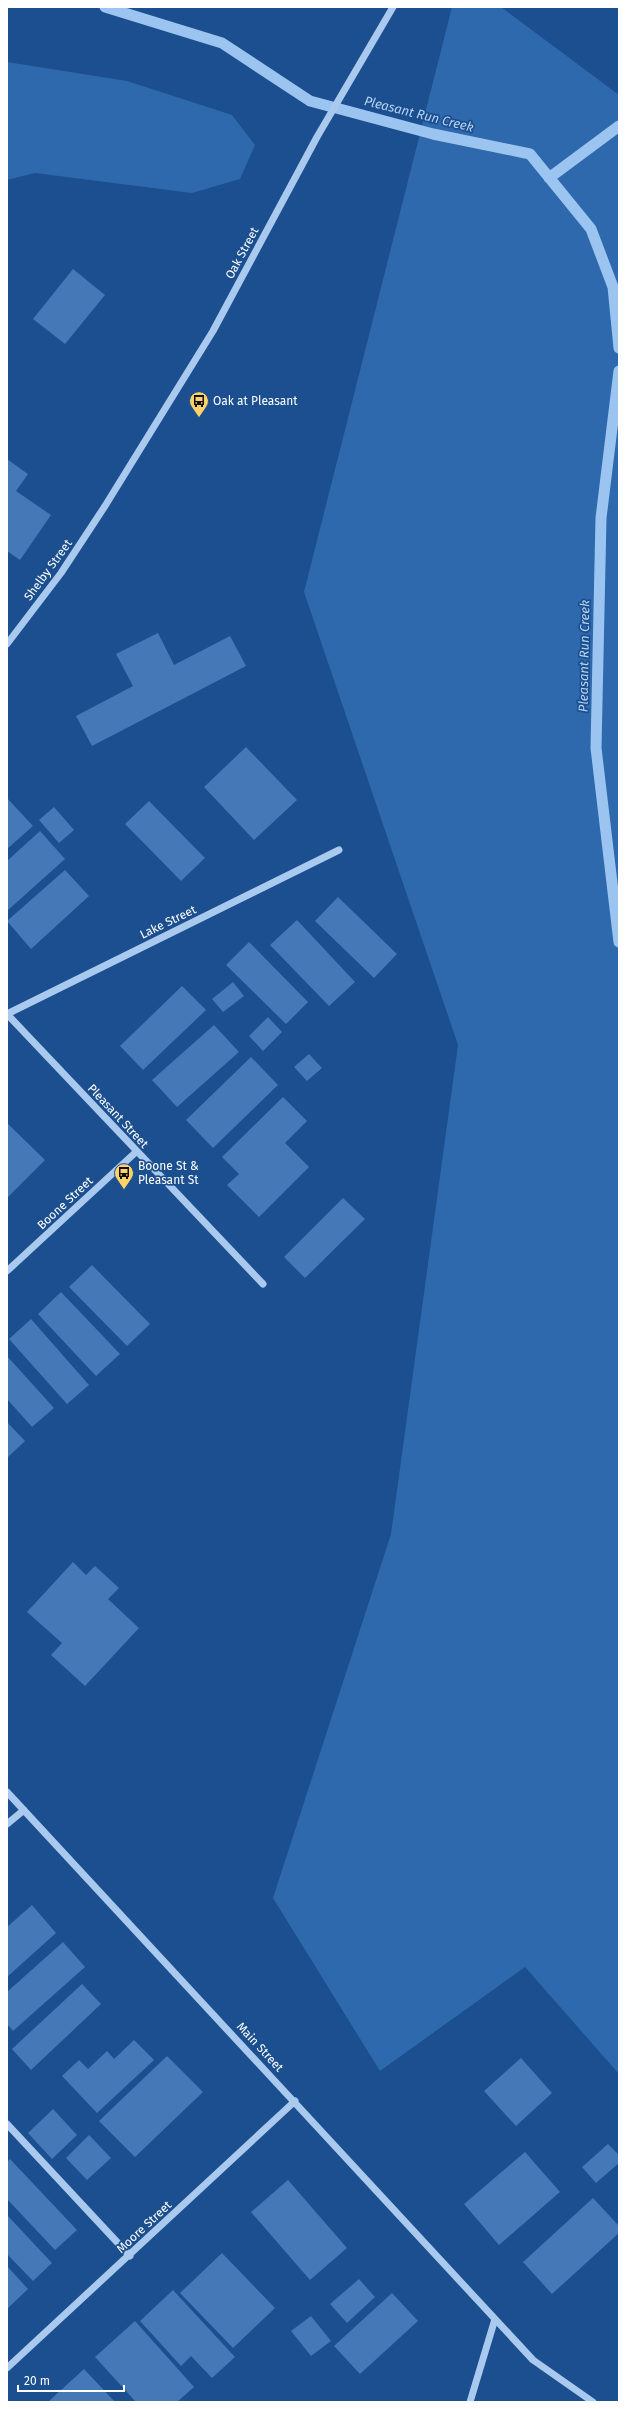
<svg xmlns="http://www.w3.org/2000/svg" width="626" height="2409" viewBox="0 0 626 2409" font-family="'Fira Sans',sans-serif">
  <style>
    .green { fill: #2e69ad }
    .lines { fill: none; stroke-linecap: round; stroke-linejoin: round }
    .stream { stroke: #9cc4f0; stroke-width: 11 }
    .building { fill: #4478b7 }
    .minor { stroke: #a9c9ee; stroke-width: 7 }
    .labels { text-anchor: middle; dominant-baseline: central; stroke-width: 3.5; stroke-linejoin: round; paint-order: stroke }
    .street-label { font-size: 12px; fill: #fff; stroke: #1b4f8f }
    .poi-label { font-size: 12px; fill: #fff; stroke: #1b4f8f; text-anchor: start }
    .water-label { font-size: 13px; font-style: italic; fill: #b5d3f5; stroke: #1b4f8f }
  </style>
  <rect width="100%" height="100%" fill="#1b4f8f"/>
  <path class="green" d="M452,7H501L619,95V2074L525,1967L380,2071L273,1898L391,1534L458,1045L304,592Z
    M7,62L127,81L232,115L255,145L240,179L192,193L35,173L7,180Z"/>
  <g class="lines">
    <path class="stream" d="M105,7L222,43L310,101L433,134L530,154L591,229L613,287L619,348
      M549,178L619,126
      M619,371L601,518L596,748L619,942"/>
  </g>
  <path class="building" d="M73,269L105,295L65,344L33,319Z
    M7,459L28,474L16,491L51,515L20,560L7,551Z
    M158,633L174,665L230,636L246,666L92,746L76,716L133,686L116,654Z
    M246,747L297,800L254,840L204,787Z
    M7,798L33,826L7,849Z
    M149,801L205,858L181,881L125,824Z
    M54,807L74,830L59,843L39,820Z
    M40,831L65,859L7,911V861Z
    M65,870L89,896L31,949L7,921Z
    M338,897L397,954L374,978L315,921Z
    M297,920L355,982L329,1006L270,945Z
    M249,942L308,1002L286,1024L226,965Z
    M233,982L244,996L223,1012L212,999Z
    M182,986L206,1010L143,1070L120,1046Z
    M268,1017L282,1032L263,1051L249,1036Z
    M214,1025L239,1052L177,1107L152,1080Z
    M309,1054L322,1068L307,1081L294,1067Z
    M251,1057L278,1085L213,1148L186,1120Z
    M283,1097L307,1121L285,1143L309,1167L259,1217L227,1185L239,1174L222,1157Z
    M7,1123L45,1160L7,1198Z
    M343,1198L365,1219L305,1278L284,1257Z
    M92,1265L150,1324L127,1346L69,1287Z
    M61,1292L120,1354L96,1376L38,1314Z
    M31,1319L89,1385L67,1404L9,1339Z
    M7,1356L54,1408L32,1427L7,1399Z
    M7,1422L25,1441L7,1458Z
    M73,1562L86,1575L95,1566L119,1588L108,1599L139,1628L85,1686L51,1655L62,1643L27,1612Z
    M32,1905L56,1933L7,1977V1927Z
    M63,1942L85,1967L13,2031L7,2024V1992Z
    M82,1984L101,2004L31,2070L12,2049Z
    M134,2040L154,2060L97,2113L62,2076L79,2060L88,2069L107,2051L114,2059Z
    M167,2056L203,2092L135,2157L99,2121Z
    M521,2058L552,2093L516,2126L484,2091Z
    M53,2109L77,2135L52,2159L28,2133Z
    M89,2135L111,2158L87,2180L66,2158Z
    M608,2144L619,2155V2163L596,2183L582,2167Z
    M525,2152L560,2192L499,2245L464,2204Z
    M10,2159L77,2230L55,2250L7,2199V2162Z
    M288,2180L347,2248L310,2280L251,2212Z
    M593,2198L619,2226V2233L552,2294L523,2262Z
    M7,2215L52,2263L33,2281L7,2254Z
    M222,2253L275,2308L233,2348L180,2293Z
    M7,2266L28,2289L7,2309Z
    M359,2279L375,2297L347,2323L330,2304Z
    M173,2290L235,2357L212,2378L191,2356L181,2366L140,2321Z
    M392,2293L418,2321L360,2374L334,2346Z
    M311,2316L331,2341L311,2356L291,2331Z
    M135,2321L194,2387L177,2402H136L95,2357Z
    M84,2369L115,2402H50L49,2401Z"/>
  <g class="lines">
    <path class="minor" d="M7,644L61,573L105,506L213,331L317,137L393,7
      M7,1014L263,1284
      M7,1014L339,850
      M7,1271L137,1151
      M7,1792L533,2360L593,2402
      M7,1824L24,1810
      M7,2124L130,2256
      M7,2368L295,2101
      M470,2402L495,2319"/>
  </g>
  <defs>
    <g id="bus-pin" transform="scale(1)"><path d="M0 17L-7.5 6A9.5 9.5 0 1 1 7.5 6Z" fill="#ffd166" stroke="#1b4f8f"/><path d="M-5-6H5V4H4V6H2V4H-2V6H-4V4H-5ZM-3.5-4V0h7V-4ZM-3.5 1.2v1.5H-2V1.2ZM2 1.2v1.5H3.5V1.2Z" fill="#111"/></g>
  </defs>
  <g fill-rule="evenodd">
    <use href="#bus-pin" x="199" y="401"/>
    <use href="#bus-pin" x="124" y="1173"/>
  </g>
  <g class="labels">
    <g class="street-label">
      <text transform="translate(242 253) rotate(-62)">Oak Street</text>
      <text transform="translate(48 570) rotate(-54)">Shelby Street</text>
      <text transform="translate(168 922) rotate(-26)">Lake Street</text>
      <text transform="translate(118 1116) rotate(47)">Pleasant Street</text>
      <text transform="translate(65 1203) rotate(-43)">Boone Street</text>
      <text transform="translate(260 2047) rotate(47)">Main Street</text>
      <text transform="translate(144 2227) rotate(-43)">Moore Street</text>
    </g>
    <g class="poi-label">
      <text x="213" y="401">Oak at Pleasant</text>
      <text x="138" y="1166">Boone St &amp;<tspan x="138" dy="14">Pleasant St</tspan></text>
    </g>
    <g class="water-label">
      <text transform="translate(419 114) rotate(14)">Pleasant Run Creek</text>
      <text transform="translate(584 656) rotate(-89)">Pleasant Run Creek</text>
    </g>
  </g>
  <rect width="626" height="2409" fill="none" stroke="#ffffff" stroke-width="16"/>
  <path d="M18 2385v6h106v-6" fill="none" stroke="#ffffff" stroke-width="2"/>
  <text x="24" y="2385" font-size="12" fill="#ffffff" stroke="#1b4f8f" stroke-width="3" paint-order="stroke">20 m</text>
</svg>
